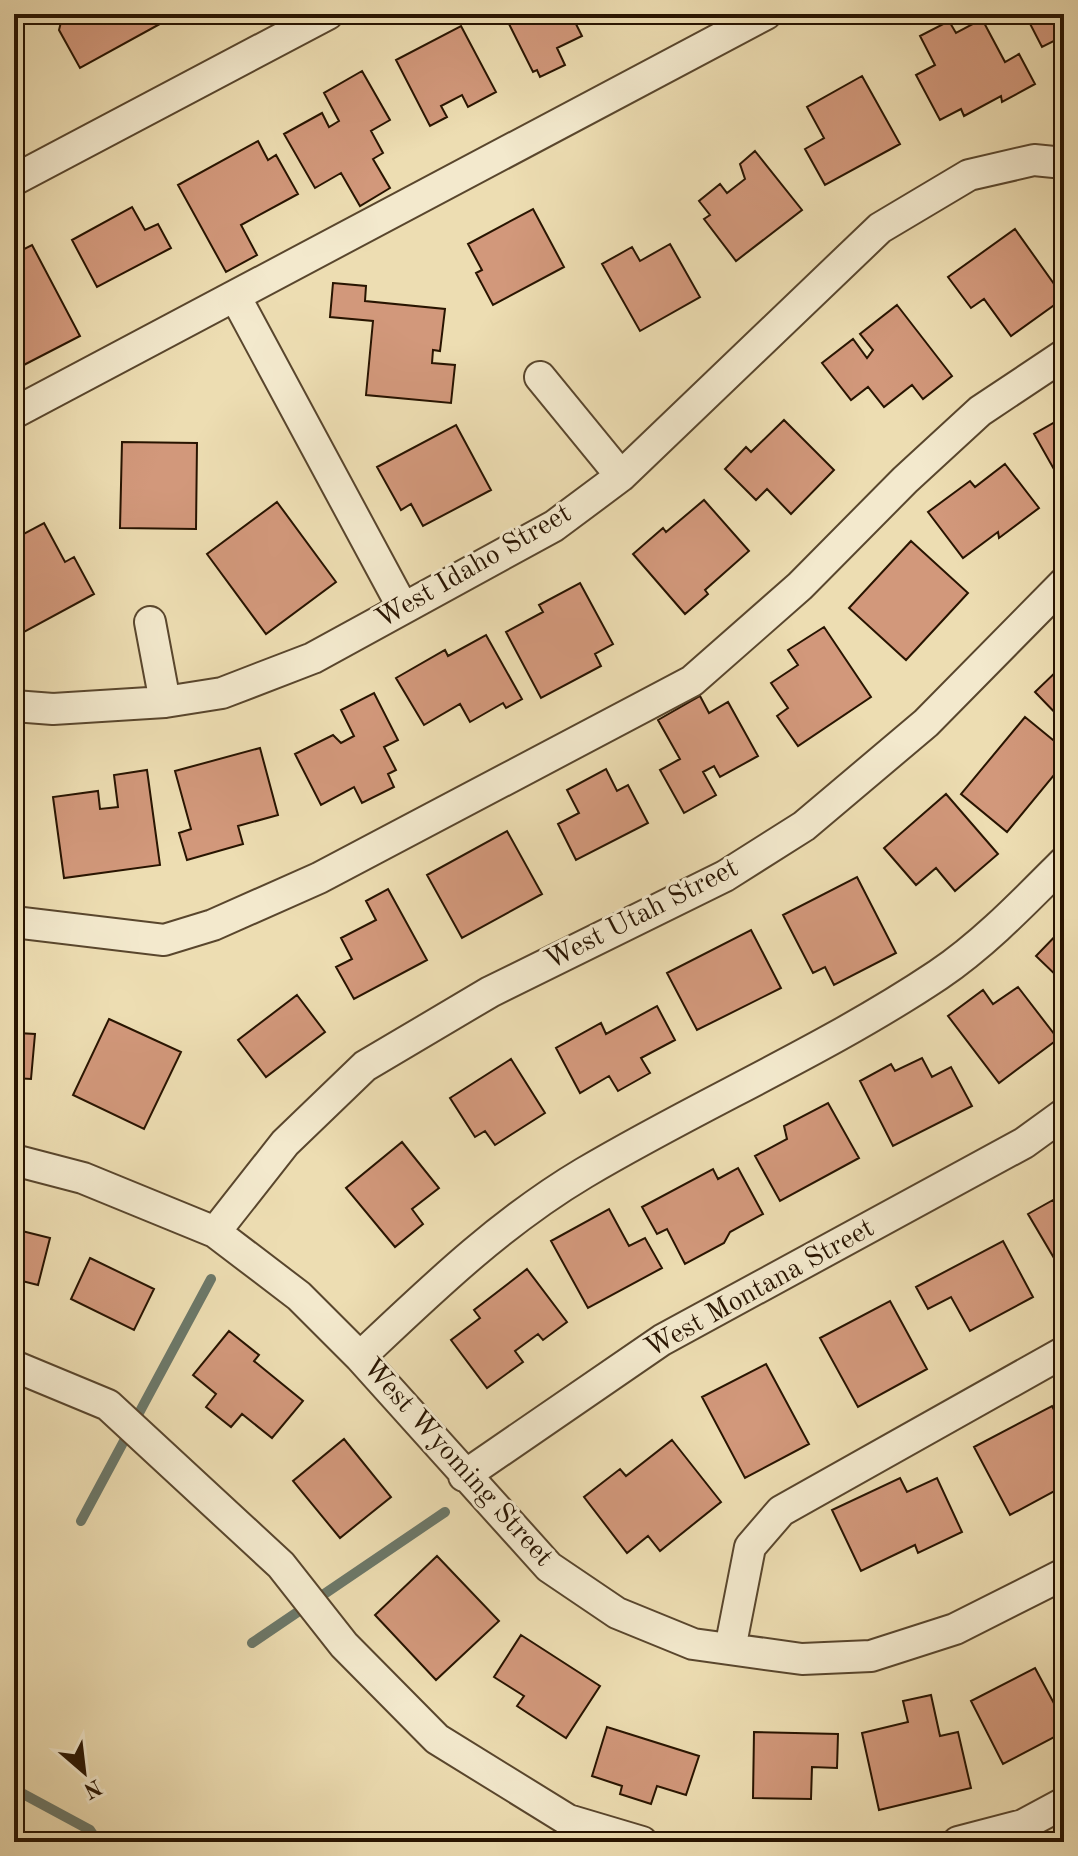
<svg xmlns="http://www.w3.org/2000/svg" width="1078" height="1856" viewBox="0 0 1078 1856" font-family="'Old Standard TT',serif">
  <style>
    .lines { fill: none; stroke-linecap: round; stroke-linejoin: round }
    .stream { stroke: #6c7869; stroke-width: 10 }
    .building { fill: #d2987b; stroke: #281401; stroke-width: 2 }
    .minor-casing { stroke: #59462d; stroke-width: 34 }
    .minor { stroke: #f3e9cd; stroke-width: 30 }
    .labels { text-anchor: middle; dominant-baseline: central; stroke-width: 6; stroke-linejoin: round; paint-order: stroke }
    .street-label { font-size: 28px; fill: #281401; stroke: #f3e9cd }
  </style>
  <rect width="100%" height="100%" fill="#edddb2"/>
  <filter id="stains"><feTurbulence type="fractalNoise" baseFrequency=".0025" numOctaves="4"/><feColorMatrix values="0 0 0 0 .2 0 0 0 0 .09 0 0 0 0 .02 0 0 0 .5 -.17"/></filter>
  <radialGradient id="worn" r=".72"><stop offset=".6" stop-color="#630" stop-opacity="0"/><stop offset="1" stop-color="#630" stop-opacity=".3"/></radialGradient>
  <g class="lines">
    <path class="stream" d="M81,1521L211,1279
      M252,1643L445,1512
      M14,1789L90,1830L98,1842"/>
  </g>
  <path class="building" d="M63,14H178L80,68L59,30Z
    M504,14H571L582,36L557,48L565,65L540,77L537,70L533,72Z
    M1025,14H1064V36L1042,47Z
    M982,19L1005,62L1019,54L1035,84L1002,102L1001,96L964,116L961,109L940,120L916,75L935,65L920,36L949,21L956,33Z
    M461,26L496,92L468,107L462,95L441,106L447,117L430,126L396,60Z
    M362,71L390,120L371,131L383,153L373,159L390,188L360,206L341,173L315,188L284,134L322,113L329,127L339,121L324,93Z
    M862,76L900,144L825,185L805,149L824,138L807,107Z
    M258,141L268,160L276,155L298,194L241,225L257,255L226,272L178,185Z
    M755,151L802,210L736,261L704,219L710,215L699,201L720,184L727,193L745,179L740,164Z
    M132,207L145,230L158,224L171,248L97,287L72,240Z
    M533,209L564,267L493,305L476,273L482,270L468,244Z
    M1015,229L1064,298L1011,336L984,299L971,308L948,277Z
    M670,244L700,297L640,331L602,264L632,247L640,261Z
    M32,245L80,336L16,369L14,254Z
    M333,283L366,286L365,301L445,309L440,351L433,350L432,363L455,365L451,403L366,395L373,321L330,317Z
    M897,305L952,376L923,399L912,385L884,407L868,387L851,400L822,363L853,339L867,358L873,350L860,334Z
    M1064,417V487L1034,434Z
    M784,420L834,470L791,514L767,489L756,500L725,469L746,447L751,452Z
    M456,425L491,490L423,526L411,504L401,510L377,467Z
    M122,442L197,443L196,529L120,528Z
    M1005,464L1039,508L999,538L998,532L963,558L928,512L970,481L975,487Z
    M704,500L749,551L705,590L708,594L685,614L633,554L663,528L666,532Z
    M277,502L336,582L266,634L207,554Z
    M44,523L65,562L74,557L94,594L24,632L14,615V539Z
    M911,541L968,593L906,660L849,608Z
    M580,583L613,644L595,654L601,666L541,698L506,632L543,612L539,605Z
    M824,627L871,697L798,746L777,716L788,708L771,683L798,665L788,650Z
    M486,635L522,699L506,708L503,703L470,722L460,704L424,725L396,678L445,650L448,656Z
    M1064,664V722L1035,692Z
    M374,693L398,740L384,747L396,770L388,774L394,787L362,803L354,787L321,805L295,754L333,735L341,743L354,736L341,710Z
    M700,696L709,713L728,702L758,756L720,777L714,766L703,772L716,795L684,813L660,770L680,759L658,720Z
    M1025,717L1064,749V763L1007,832L961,794Z
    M260,748L278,815L238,826L243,844L187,860L179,833L191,829L175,771Z
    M606,769L617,791L628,785L648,823L576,860L558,824L579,813L567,790Z
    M147,770L160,865L64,878L53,797L98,791L100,809L118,807L114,775Z
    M946,794L998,854L955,891L936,868L916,885L884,848Z
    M14,821L22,858L14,859Z
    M507,831L542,894L462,938L427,875Z
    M857,877L896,953L834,985L825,967L813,973L783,915Z
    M388,889L427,960L354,999L336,967L352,959L341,938L376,920L366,901Z
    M1064,927V983L1036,956Z
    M751,930L781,988L697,1030L667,973Z
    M1018,987L1058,1039L999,1083L948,1016L983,990L993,1004Z
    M297,995L325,1032L266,1077L238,1040Z
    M657,1006L675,1040L641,1058L650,1073L618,1091L609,1076L580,1093L556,1048L601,1023L606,1034Z
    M14,1008H20L18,1033L35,1034L31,1079L14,1078Z
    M109,1019L181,1052L144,1129L73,1095Z
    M922,1058L932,1077L951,1067L972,1106L893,1146L860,1081L891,1064L895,1071Z
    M511,1059L545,1113L495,1145L485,1131L475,1137L450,1098Z
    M828,1103L859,1158L780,1201L755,1156L787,1139L784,1126Z
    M402,1142L439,1188L412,1209L423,1224L395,1247L346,1188Z
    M738,1168L763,1214L730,1232L724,1243L685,1264L667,1229L657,1234L642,1207L713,1169L718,1179Z
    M1053,1200L1064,1218V1275L1028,1214Z
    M609,1209L629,1246L645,1238L662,1268L588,1308L551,1241Z
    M14,1229L50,1238L38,1285L14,1279Z
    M1003,1241L1033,1297L970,1331L951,1297L928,1309L916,1287Z
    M90,1258L154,1289L134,1330L71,1299Z
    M527,1269L567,1322L543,1340L538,1334L515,1351L523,1362L487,1388L451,1340L480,1318L474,1310Z
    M890,1301L927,1369L858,1407L820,1338Z
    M229,1331L259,1355L254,1361L303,1401L272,1438L242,1414L231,1427L206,1407L216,1394L193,1375Z
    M766,1364L809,1444L745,1478L702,1397Z
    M1052,1406L1064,1429V1486L1010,1515L974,1447Z
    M344,1439L391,1497L340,1538L293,1481Z
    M672,1440L721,1502L660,1551L648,1536L627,1553L584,1497L620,1469L626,1476Z
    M900,1478L907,1492L937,1478L962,1532L918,1553L915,1545L861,1571L832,1510Z
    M437,1556L499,1621L436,1680L375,1615Z
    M521,1635L600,1686L566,1738L517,1706L524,1696L494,1677Z
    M1035,1668L1064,1722V1732L1003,1764L971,1701Z
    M931,1695L940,1736L958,1732L971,1788L879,1810L862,1733L908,1722L903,1701Z
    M607,1727L699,1756L686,1795L657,1786L651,1804L620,1794L622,1786L592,1776Z
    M754,1732L838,1734L837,1768L812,1767L811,1799L753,1798Z"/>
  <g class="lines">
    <g class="minor-casing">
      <path id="minor" d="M14,180L328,14
        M235,296L403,608
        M540,377L621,476
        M14,413L766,14
        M150,622L165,702
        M14,706L53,709L165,702L222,693L313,658L554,526L621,476L880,228L969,175L1034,160L1064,163
        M14,922L164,940L213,925L319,878L692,681L800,586L905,480L980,411L1064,355
        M14,1160L83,1178L215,1232L299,1296L360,1357L549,1567L617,1613L693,1644L802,1659L871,1656L955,1629L1064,1574
        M215,1232L285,1143L365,1066L490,992L725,876L804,826L926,723L1064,583
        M360,1357C431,1290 500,1223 584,1173C700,1104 826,1050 938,975C984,944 1025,901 1064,862
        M14,1366L108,1405L281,1565L344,1645L437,1739L568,1820L642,1842
        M464,1476L662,1340L1024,1143L1064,1114
        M730,1649L750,1547L781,1511L1064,1352
        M958,1842L1023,1825L1064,1803"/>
    </g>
    <use href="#minor" class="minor"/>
  </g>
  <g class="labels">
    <g class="street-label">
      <text transform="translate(474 567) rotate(-30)">West Idaho Street</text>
      <text transform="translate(642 915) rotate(-27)">West Utah Street</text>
      <text transform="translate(760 1289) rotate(-29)">West Montana Street</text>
      <text transform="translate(457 1463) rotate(48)">West Wyoming Street</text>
    </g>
  </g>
  <rect width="1078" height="1856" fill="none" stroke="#edddb2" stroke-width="48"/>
  <rect x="16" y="16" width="1046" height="1824" fill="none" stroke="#281401" stroke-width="4"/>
  <rect x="24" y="24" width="1030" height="1808" fill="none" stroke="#281401" stroke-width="2"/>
  <g transform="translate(84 1772) rotate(152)" stroke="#f3e9cd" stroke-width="6" paint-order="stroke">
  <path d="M0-6L14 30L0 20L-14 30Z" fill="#281401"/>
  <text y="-12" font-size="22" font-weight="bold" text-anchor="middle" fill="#281401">N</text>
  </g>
  <rect width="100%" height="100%" filter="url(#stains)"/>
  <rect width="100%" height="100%" fill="url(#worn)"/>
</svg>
